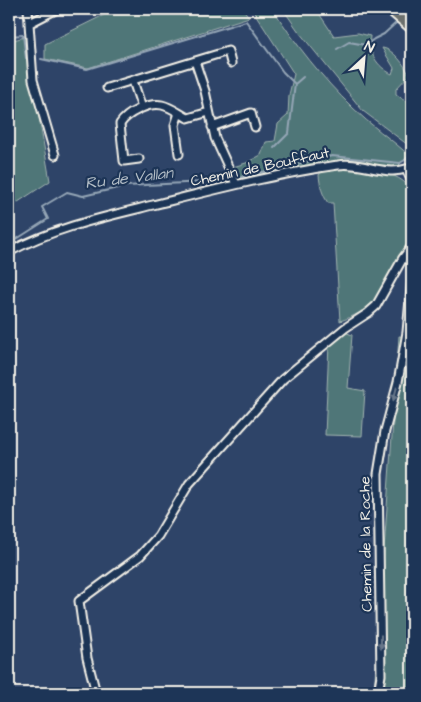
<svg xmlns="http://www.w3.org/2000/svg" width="421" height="702" viewBox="0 0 421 702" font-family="'Architects Daughter',sans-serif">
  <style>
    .green { fill: #507678; stroke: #a2b4b0 }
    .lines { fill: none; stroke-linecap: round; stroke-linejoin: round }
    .stream { stroke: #95a6b6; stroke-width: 2 }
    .minor-casing { stroke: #f4f1e8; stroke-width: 11 }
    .primary-casing { stroke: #f4f1e8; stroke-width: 15 }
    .minor { stroke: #1d3557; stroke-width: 7 }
    .primary { stroke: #6c706d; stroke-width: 11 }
    .oneway { fill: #68778a }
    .labels { text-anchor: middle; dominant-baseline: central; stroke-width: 4.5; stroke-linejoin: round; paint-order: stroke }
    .street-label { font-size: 15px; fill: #f4f1e8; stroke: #1d3557 }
    .water-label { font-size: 16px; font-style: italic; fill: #b5bfc7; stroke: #1d3557 }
  </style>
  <rect width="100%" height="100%" fill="#2e4468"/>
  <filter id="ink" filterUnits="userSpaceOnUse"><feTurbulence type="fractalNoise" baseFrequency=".02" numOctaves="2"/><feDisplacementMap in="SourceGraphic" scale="10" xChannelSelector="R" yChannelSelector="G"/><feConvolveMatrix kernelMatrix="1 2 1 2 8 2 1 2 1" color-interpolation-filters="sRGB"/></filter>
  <g filter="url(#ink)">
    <path class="green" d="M116,9H243L249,17L88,68L45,59V44Z
      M252,9H273C296,45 322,78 353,108C370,125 391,139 409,155L397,167L342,161L238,180L233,167L246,163L261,155L266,142L275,141L278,124L288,115L289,95L294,74Z
      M283,9H316L334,36L358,33L370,36C368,52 377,67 392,74L394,68L382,48C393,49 405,65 409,75L396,89V94L405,101H412V148L363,111L299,32Z
      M25,37L50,181L9,208V41Z
      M341,169C365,171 398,168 412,191V228L408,242L374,301C364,311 353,317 340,321L333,203H328C322,194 320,186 319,175L321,172Z
      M345,332L352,335L348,388L365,391L362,436L325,435L329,344Z
      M399,336L412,338V693H374Z"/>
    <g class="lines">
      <path class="stream" d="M9,36L23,35L26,58
        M337,49L349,42L366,45L374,39L384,34L397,22
        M41,59L87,69L246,21L283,72L295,84
        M274,148L289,133L295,84L303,77
        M241,177L332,156L400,163L412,156
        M9,244L48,219L42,207L67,192L83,196L126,186L224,181"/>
      <g class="minor-casing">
        <path id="minor" d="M28,9L33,80L55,155
          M406,12L411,9
          M30,23L57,9
          M195,61L205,91L215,138L236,184
          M133,81L142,108
          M107,88L228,51L231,63
          M212,127L251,113L255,127
          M179,154L175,125L179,113
          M139,159L124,161L120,124C127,113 149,102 162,105C171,107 180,114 188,118L209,112
          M406,169L412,181
          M9,252C53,228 104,217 153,205C214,190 276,174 338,165C360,161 384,176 406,169
          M96,693L87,658L79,601L140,556L158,536L189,484L283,379L345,328L368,313L376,306L403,258L412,246
          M378,693L381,675L378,474L385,431L398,382L407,332L412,277"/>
      </g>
      <g class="primary-casing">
        <path id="primary" d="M391,9L412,27"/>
      </g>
      <use href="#minor" class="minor"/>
      <use href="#primary" class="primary"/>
    </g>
    <defs><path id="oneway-solid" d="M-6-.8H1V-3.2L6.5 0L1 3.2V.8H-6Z" transform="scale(1.25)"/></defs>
    <g class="oneway">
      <use href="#oneway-solid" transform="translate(395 394) rotate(105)"/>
      <use href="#oneway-solid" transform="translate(381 642) rotate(90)"/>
    </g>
  </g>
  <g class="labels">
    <g class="street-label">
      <text transform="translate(260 167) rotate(-12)">Chemin de Bouffaut</text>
      <text transform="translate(366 544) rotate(-91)">Chemin de la Roche</text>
    </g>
    <g class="water-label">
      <text transform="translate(129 178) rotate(-7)">Ru de Vallan</text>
    </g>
  </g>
  <rect width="421" height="702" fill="none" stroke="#1d3557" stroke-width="30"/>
  <rect x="15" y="15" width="391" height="672" fill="none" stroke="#f4f1e8" stroke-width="2" filter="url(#ink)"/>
  <g transform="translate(364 58) rotate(26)" stroke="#1d3557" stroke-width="4" paint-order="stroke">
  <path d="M0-4L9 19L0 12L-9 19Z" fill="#f4f1e8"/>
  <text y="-8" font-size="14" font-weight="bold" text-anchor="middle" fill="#f4f1e8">N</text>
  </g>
</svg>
